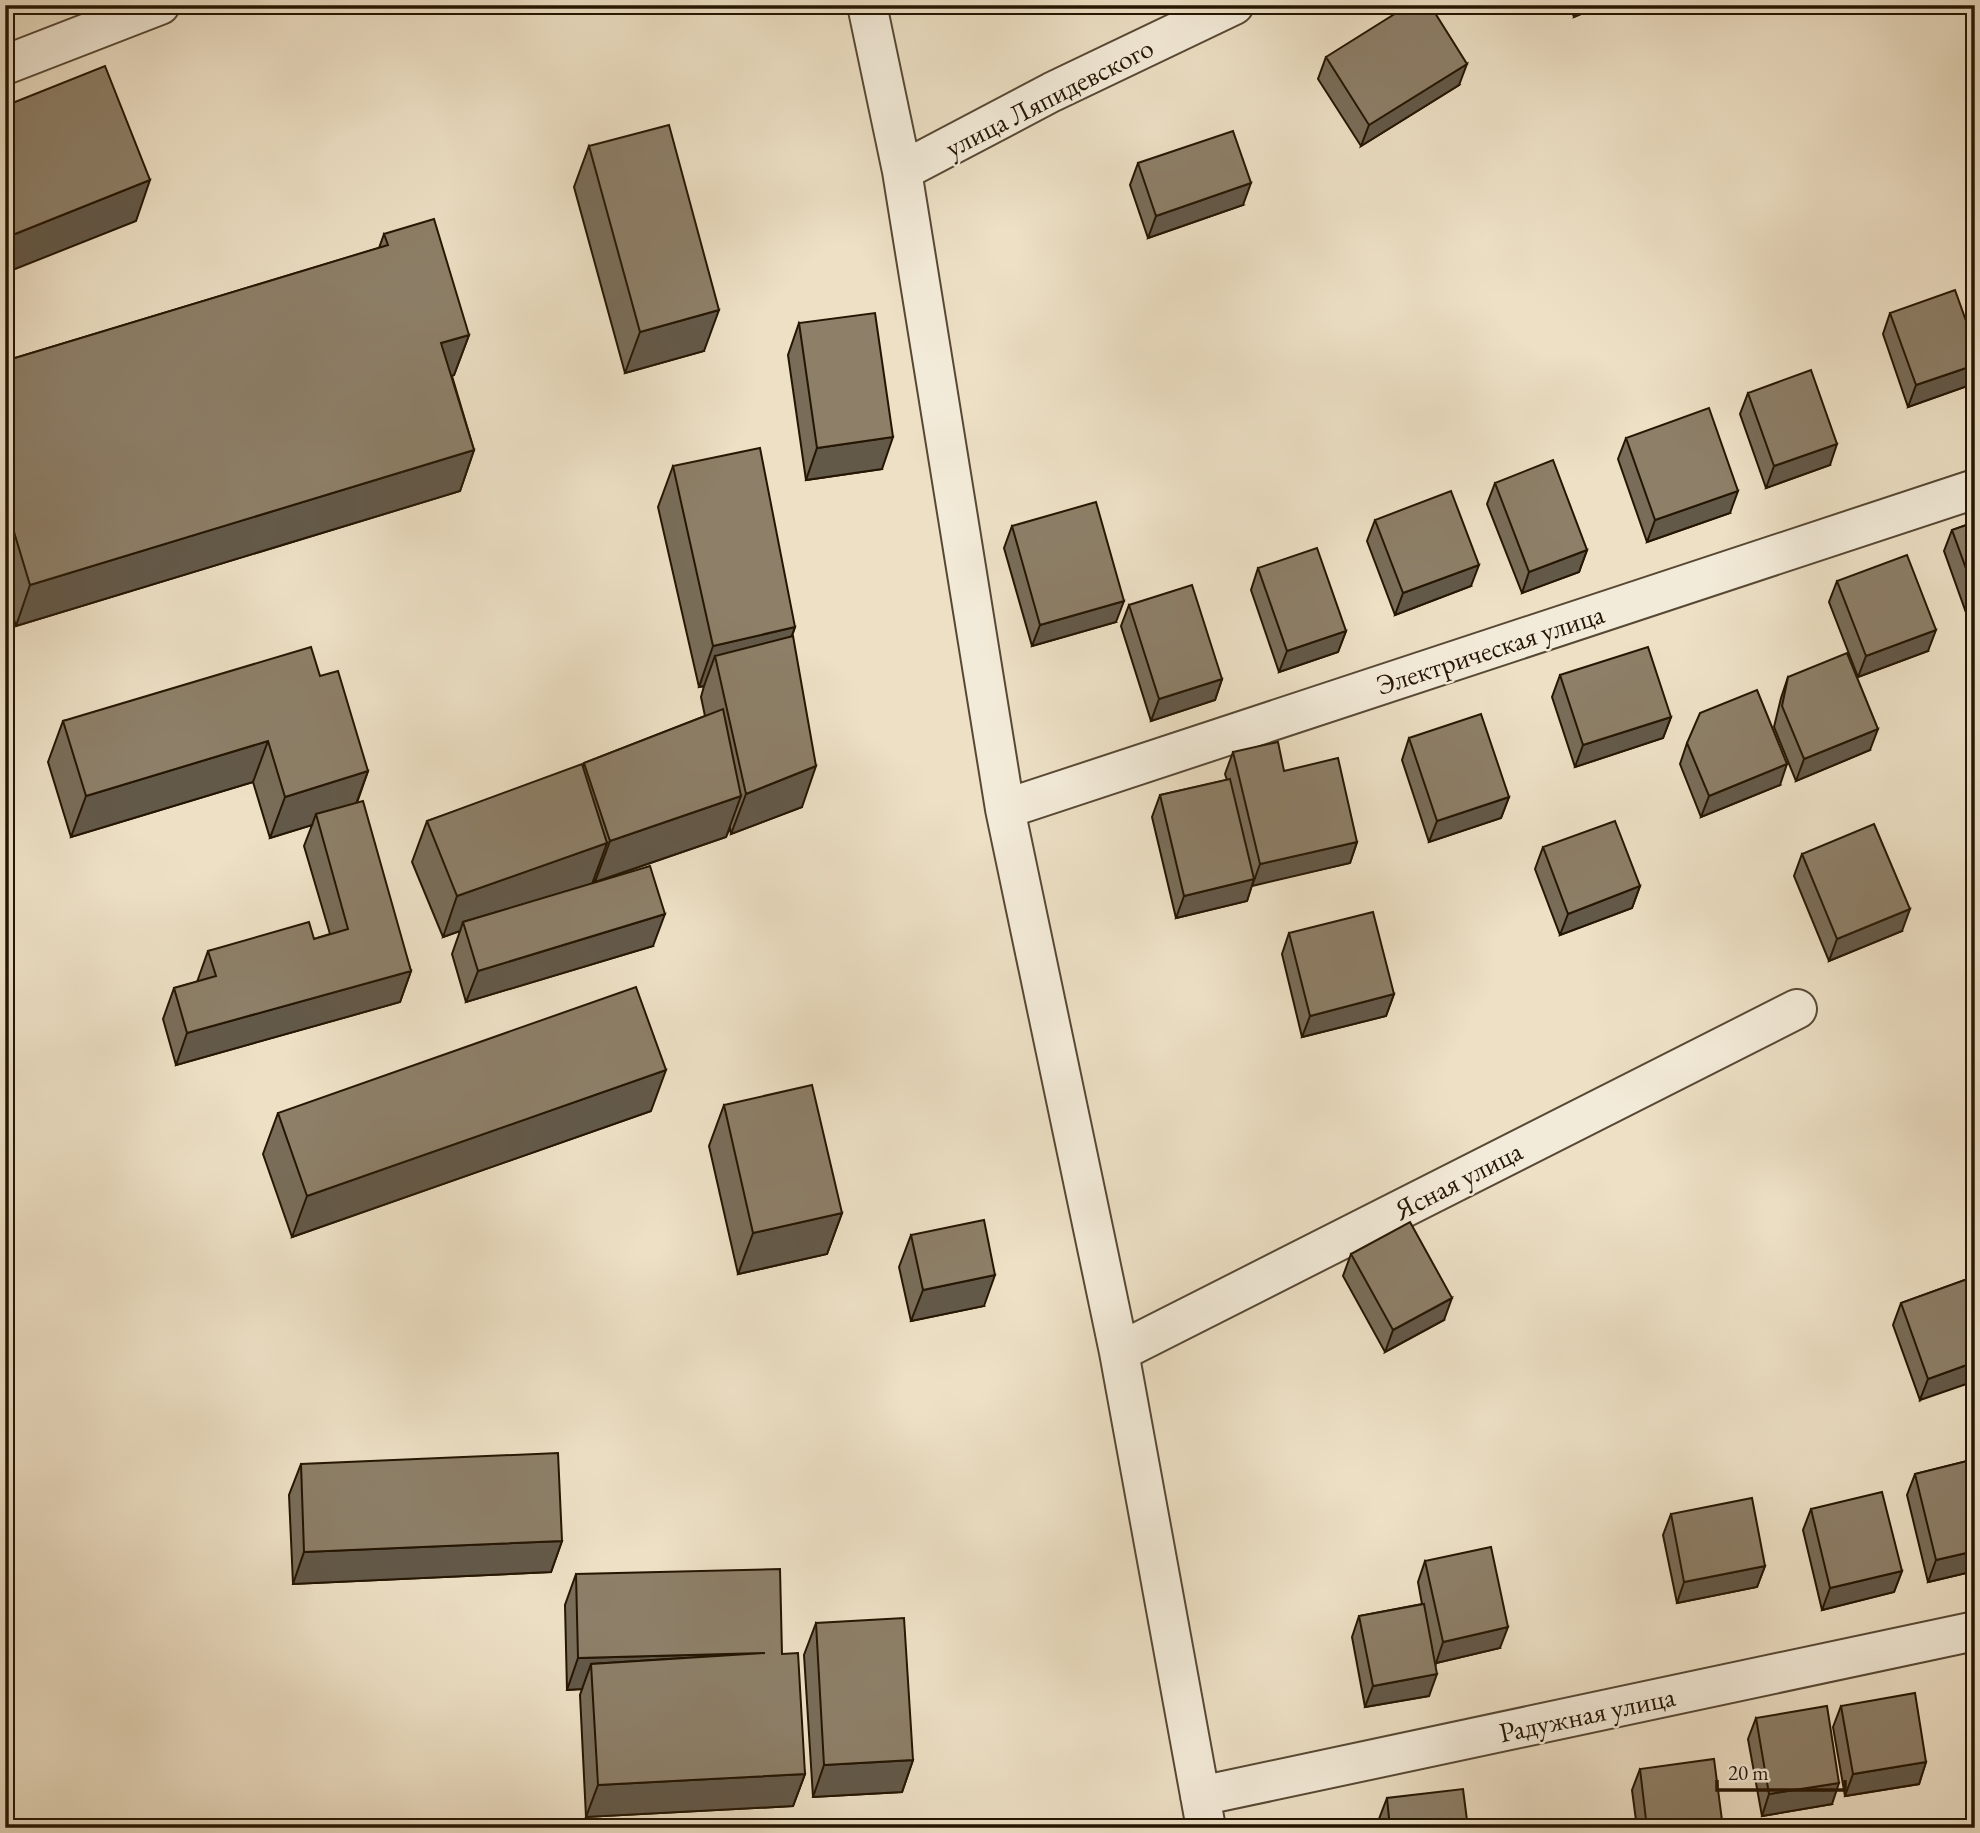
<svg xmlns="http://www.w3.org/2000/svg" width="1980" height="1833" viewBox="0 0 1980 1833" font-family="'EB Garamond',serif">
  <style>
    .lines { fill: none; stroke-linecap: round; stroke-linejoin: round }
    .minor-casing { stroke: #574834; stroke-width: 42 }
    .minor { stroke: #f3ebd9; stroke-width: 38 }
    .wall { fill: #796d59; stroke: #251603; stroke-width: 2 }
    .shaded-wall { fill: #635949; stroke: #251603; stroke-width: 2 }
    .building { fill: #8d7f68; stroke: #251603; stroke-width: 2 }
    .labels { text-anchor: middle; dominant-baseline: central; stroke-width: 5; stroke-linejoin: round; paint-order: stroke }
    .street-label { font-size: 28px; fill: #251603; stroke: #f3ebd9 }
  </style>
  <rect width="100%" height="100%" fill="#ede0c5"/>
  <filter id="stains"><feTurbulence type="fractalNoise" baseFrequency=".00286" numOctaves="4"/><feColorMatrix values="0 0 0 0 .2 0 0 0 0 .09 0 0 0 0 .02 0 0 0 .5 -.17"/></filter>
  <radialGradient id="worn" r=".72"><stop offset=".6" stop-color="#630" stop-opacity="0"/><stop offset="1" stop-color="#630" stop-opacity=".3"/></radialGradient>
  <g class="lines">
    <g class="minor-casing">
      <path id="minor" d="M867,5L902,171L1005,809L1119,1352L1206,1828
        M5,65L160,5
        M902,171L1052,92L1234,5
        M1005,809L1975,489
        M1119,1352L1797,1009
        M1200,1796L1975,1631"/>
    </g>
    <use href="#minor" class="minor"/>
  </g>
  <path class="wall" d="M1569,5H1602L1574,17Z
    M1326,57L1459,85L1361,146L1318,79Z
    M589,146L704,351L625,373L574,187Z
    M1138,163L1243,205L1148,238L1130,185Z
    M384,234L469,335L454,375L452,376L474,450L460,491L16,626L5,592V361L379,248Z
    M1890,313L1975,346V379L1973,384L1908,407L1883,334Z
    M799,323L882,469L806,480L788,355Z
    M1748,393L1830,465L1766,488L1740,414Z
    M1626,438L1730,513L1647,542L1618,459Z
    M673,466L795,627L792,636L802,807L731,834L730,828L726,837L595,882L594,879L592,884L653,946L466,1002L452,954L460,931L443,937L412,862L427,821L583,767L584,763L705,716L701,697L704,686L699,687L658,507Z
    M1495,483L1587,550L1579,572L1522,593L1487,504Z
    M1375,520L1471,586L1395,615L1367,541Z
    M1975,522V634L1974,635L1944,551L1952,530Z
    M1012,526L1116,622L1032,646L1004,548Z
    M1258,568L1346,631L1338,652L1279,672L1251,590Z
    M1837,581L1928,651L1858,677L1829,602Z
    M1129,605L1222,679L1215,700L1151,721L1121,626Z
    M1560,675L1671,717L1663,738L1575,767L1552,697Z
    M320,676L368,771L357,803L411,971L400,1002L176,1065L163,1019L174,988L197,982L208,951L314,939L330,934L304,846L312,825L270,838L253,782L71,837L48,762L63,721Z
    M1788,677L1870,750L1796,781L1774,727L1781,698Z
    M1409,738L1509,797L1501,818L1429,842L1402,760Z
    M1687,743L1780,785L1701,817L1680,764Z
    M1233,752L1284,771L1357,842L1350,863L1252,885L1247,901L1176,918L1152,817L1160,795L1227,780L1225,774Z
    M1543,847L1640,886L1632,908L1560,935L1535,869Z
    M1802,854L1902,931L1829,961L1794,876Z
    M1289,933L1394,994L1386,1016L1302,1037L1282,954Z
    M724,1105L842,1213L827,1254L738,1274L709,1146Z
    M651,1111L292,1237L263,1154L278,1113Z
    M911,1235L984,1306L911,1321L899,1267Z
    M1351,1254L1444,1320L1385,1352L1343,1276Z
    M1973,1277L1920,1400L1893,1325L1901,1303Z
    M1975,1459V1571L1928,1582L1907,1495L1915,1474Z
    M301,1464L562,1541L551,1572L293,1584L289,1495Z
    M1811,1509L1902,1571L1894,1592L1822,1610L1803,1530Z
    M1671,1514L1765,1566L1757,1587L1677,1603L1663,1535Z
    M1425,1561L1500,1648L1436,1663L1429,1696L1365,1707L1352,1637L1359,1616L1422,1604L1418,1582Z
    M576,1574L782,1654L805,1774L793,1806L586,1817L580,1695L582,1689L567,1690L565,1605Z
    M816,1623L913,1760L902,1792L813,1797L804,1655Z
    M1841,1706L1926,1762L1919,1784L1845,1796L1833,1727Z
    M1756,1718L1832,1804L1762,1816L1748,1739Z
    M1640,1769L1723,1828H1637L1632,1790Z
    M1387,1798L1468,1828H1380L1379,1819Z"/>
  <path class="shaded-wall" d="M1578,5H1602L1574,17Z
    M1467,64L1459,85L1361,146L1369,125Z
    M150,180L136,221L5,273V238Z
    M1251,183L1243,205L1148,238L1156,216Z
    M719,310L704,351L625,373L640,332Z
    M469,335L454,375L427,384L441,343Z
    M1975,365V379L1973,384L1908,407L1916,385Z
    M893,437L882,469L806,480L817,448Z
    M1837,444L1830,465L1766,488L1774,466Z
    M474,450L460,491L16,626L30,585Z
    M1738,491L1730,513L1647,542L1655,520Z
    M1587,550L1579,572L1522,593L1529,572Z
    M1479,565L1471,586L1395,615L1403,593Z
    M1124,601L1116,622L1032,646L1040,625Z
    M795,627L780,668L715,656L704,686L699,687L713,646Z
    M1936,630L1928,651L1858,677L1866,656Z
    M1346,631L1338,652L1279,672L1287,651Z
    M1222,679L1215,700L1151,721L1159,699Z
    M1671,717L1663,738L1575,767L1583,745Z
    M1878,729L1870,750L1796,781L1804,759Z
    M268,741L253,782L71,837L86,796Z
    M1787,764L1780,785L1701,817L1709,796Z
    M816,766L802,807L731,834L746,794Z
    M368,771L353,812L316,814L312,825L270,838L285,797Z
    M741,796L726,837L595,882L610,841Z
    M1509,797L1501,818L1429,842L1437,821Z
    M1357,842L1350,863L1252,886L1260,864Z
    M607,843L592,884L463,922L460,931L443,937L457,896Z
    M1254,879L1247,901L1176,918L1184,896Z
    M1640,886L1632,908L1560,935L1568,914Z
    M1910,909L1902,931L1829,961L1837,939Z
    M665,914L653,946L466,1002L478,971Z
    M411,971L400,1002L176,1065L187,1033Z
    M1394,994L1386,1016L1302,1037L1310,1016Z
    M666,1070L651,1111L292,1237L307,1196Z
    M842,1213L827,1254L738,1274L753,1233Z
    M995,1275L984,1306L911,1321L923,1290Z
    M1452,1298L1444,1320L1385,1352L1393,1330Z
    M1975,1362V1381L1920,1400L1928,1379Z
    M562,1541L551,1572L293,1584L304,1552Z
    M1975,1551V1571L1928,1582L1936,1560Z
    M1765,1566L1757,1587L1677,1603L1684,1582Z
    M1902,1571L1894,1592L1822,1610L1830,1588Z
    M1508,1627L1500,1648L1436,1663L1443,1642Z
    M765,1653L591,1664L582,1689L567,1690L578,1658Z
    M1437,1674L1429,1696L1365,1707L1373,1686Z
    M913,1760L902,1792L813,1797L824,1765Z
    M1926,1762L1919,1784L1845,1796L1853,1774Z
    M805,1774L793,1806L586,1817L598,1785Z
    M1839,1783L1832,1804L1762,1816L1769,1794Z"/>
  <path class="building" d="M1409,5H1430L1467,64L1369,125L1326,57Z
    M105,66L150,180L5,238V106Z
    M669,125L719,310L640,332L589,146Z
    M1233,131L1251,183L1156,216L1138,163Z
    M434,219L469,335L441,343L474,450L30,585L5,502V361L388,245L384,234Z
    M1955,290L1975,346V365L1916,385L1890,313Z
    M875,313L893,437L817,448L799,323Z
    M1811,370L1837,444L1774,466L1748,393Z
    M1709,408L1738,491L1655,520L1626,438Z
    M760,448L795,627L713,646L673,466Z
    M1553,460L1587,550L1529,572L1495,483Z
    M1451,491L1479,565L1403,593L1375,520Z
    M1096,502L1124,601L1040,625L1012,526Z
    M1975,522V593L1952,530Z
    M1317,548L1346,631L1287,651L1258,568Z
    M1907,555L1936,630L1866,656L1837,581Z
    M1192,585L1222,679L1159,699L1129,605Z
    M793,636L816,766L746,794L715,656Z
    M311,647L320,676L338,671L368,771L285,797L268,741L86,796L63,721Z
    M1648,647L1671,717L1583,745L1560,675Z
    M1847,653L1878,729L1804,759L1782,706L1788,677Z
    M1757,690L1787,764L1709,796L1687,743L1700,713Z
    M723,709L741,796L610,841L584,763Z
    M1481,714L1509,797L1437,821L1409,738Z
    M1278,742L1284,771L1338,758L1357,842L1260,864L1233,752Z
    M582,764L607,843L457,896L427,821Z
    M1230,779L1254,879L1184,896L1160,795Z
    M363,801L411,971L187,1033L174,988L216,976L208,951L309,922L314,939L348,929L316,814Z
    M1615,821L1640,886L1568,914L1543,847Z
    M1874,824L1910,909L1837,939L1802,854Z
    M650,866L665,914L478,971L463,922Z
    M1373,912L1394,994L1310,1016L1289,933Z
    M636,987L666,1070L307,1196L278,1113Z
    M812,1085L842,1213L753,1233L724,1105Z
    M984,1220L995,1275L923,1290L911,1235Z
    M1410,1222L1452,1298L1393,1330L1351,1254Z
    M1973,1277L1975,1282V1362L1928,1379L1901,1303Z
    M558,1453L562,1541L304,1552L301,1464Z
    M1975,1459V1551L1936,1560L1915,1474Z
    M1882,1492L1902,1571L1830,1588L1811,1509Z
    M1752,1498L1765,1566L1684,1582L1671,1514Z
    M1491,1547L1508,1627L1443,1642L1425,1561Z
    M780,1569L782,1654L798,1653L805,1774L598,1785L591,1664L765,1653L578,1658L576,1574Z
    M1424,1604L1437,1674L1373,1686L1359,1616Z
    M904,1618L913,1760L824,1765L816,1623Z
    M1915,1693L1926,1762L1853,1774L1841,1706Z
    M1827,1706L1839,1783L1769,1794L1756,1718Z
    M1714,1759L1723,1828H1647L1640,1769Z
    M1463,1789L1468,1828H1390L1387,1798Z"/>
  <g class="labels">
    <g class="street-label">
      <text transform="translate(1049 97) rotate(-27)">улица Ляпидевского</text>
      <text transform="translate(1490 649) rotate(-18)">Электрическая улица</text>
      <text transform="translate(1458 1180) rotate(-27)">Ясная улица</text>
      <text transform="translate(1587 1714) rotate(-12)">Радужная улица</text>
    </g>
  </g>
  <rect width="1980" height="1833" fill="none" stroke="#ede0c5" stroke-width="28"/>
  <rect x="7" y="7" width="1966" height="1819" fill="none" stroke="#251603" stroke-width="3.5"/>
  <rect x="14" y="14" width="1952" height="1805" fill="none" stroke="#251603" stroke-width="2"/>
  <path d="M1717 1780v10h128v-10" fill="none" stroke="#251603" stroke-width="3.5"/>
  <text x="1728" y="1780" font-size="21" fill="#251603" stroke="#f3ebd9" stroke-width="5" paint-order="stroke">20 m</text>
  <rect width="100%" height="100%" filter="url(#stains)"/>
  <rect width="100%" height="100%" fill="url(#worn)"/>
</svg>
